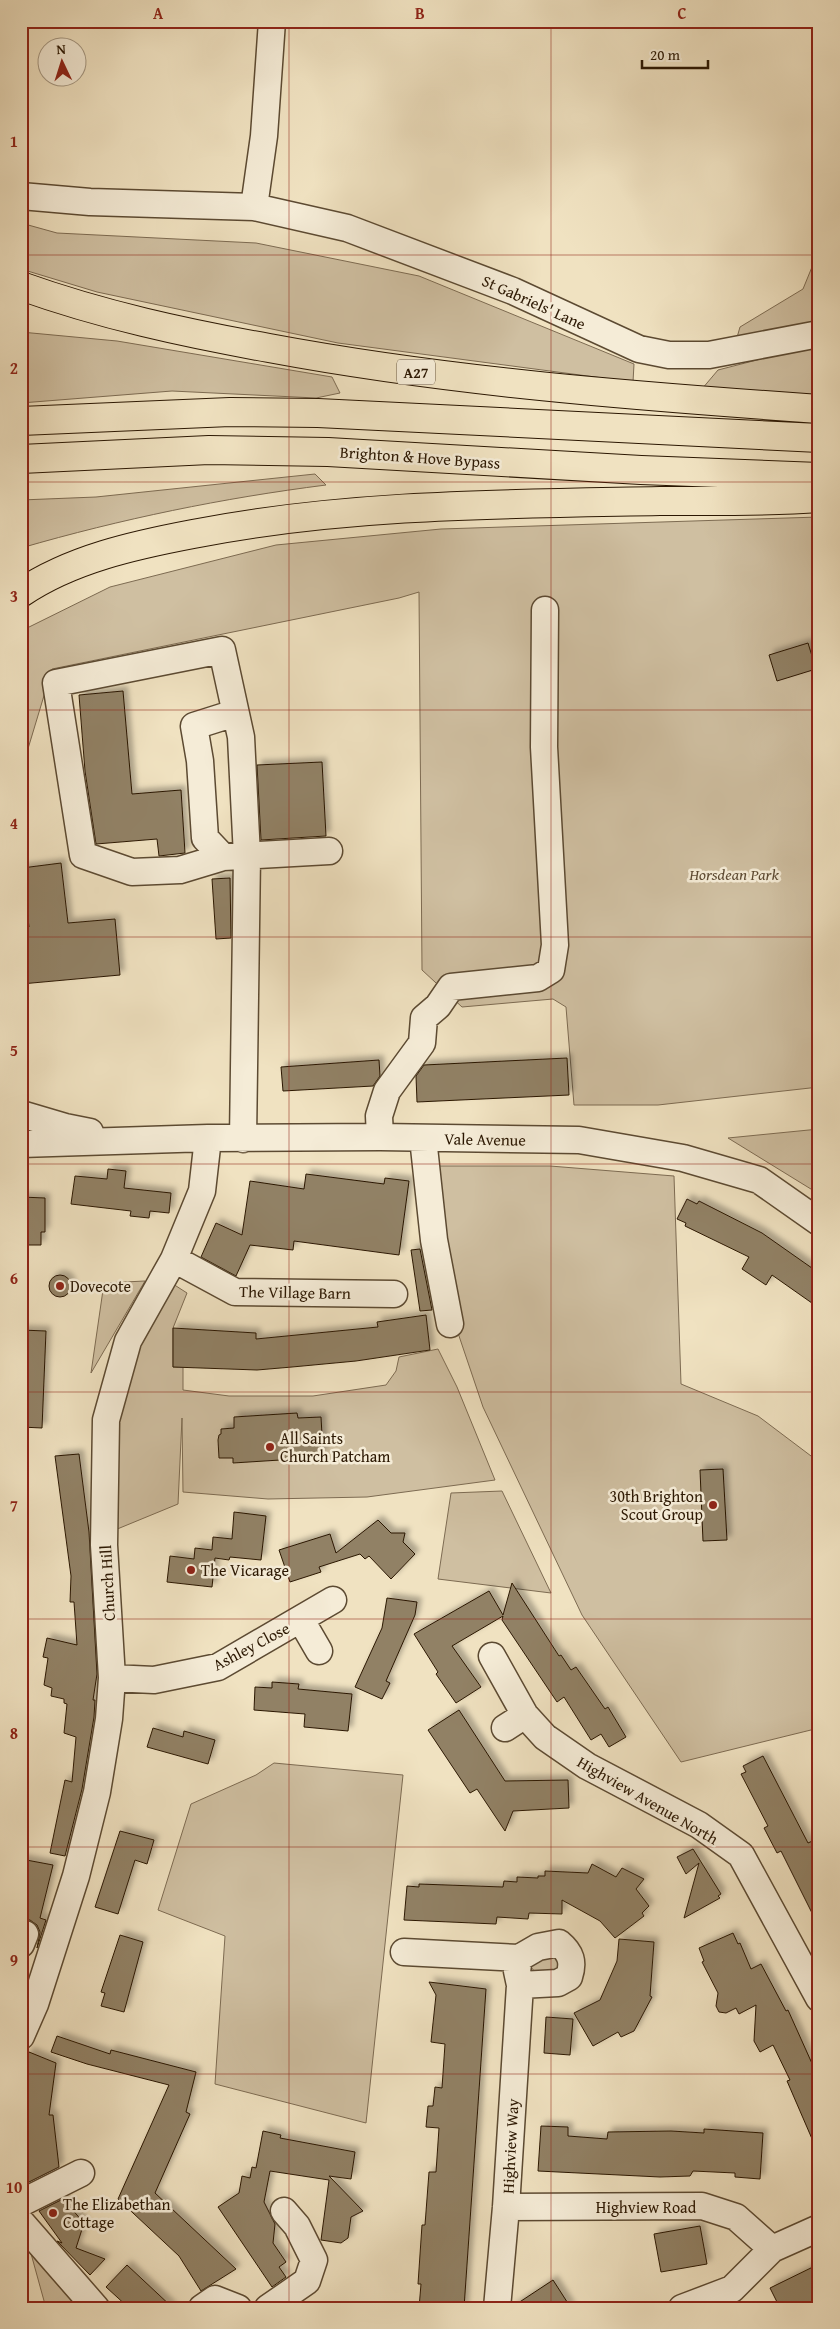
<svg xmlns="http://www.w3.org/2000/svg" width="840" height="2329" viewBox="0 0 840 2329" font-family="'Gentium Book Plus',serif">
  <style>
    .green { fill: #cfbfa1; stroke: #7d6b52 }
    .building { fill: #918165; stroke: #2b1702; filter: url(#shadow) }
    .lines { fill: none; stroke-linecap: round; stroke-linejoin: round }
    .minor-casing { stroke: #5c4a32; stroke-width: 29 }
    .highway-casing { stroke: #2b1702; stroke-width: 30 }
    .minor { stroke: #f5ecd7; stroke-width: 26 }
    .highway { stroke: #f0e2c1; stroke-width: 28 }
    .grid { fill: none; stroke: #8f2418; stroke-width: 1; stroke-opacity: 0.55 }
    .poi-dot { fill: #8f2418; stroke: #f5ecd7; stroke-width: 2 }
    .labels { text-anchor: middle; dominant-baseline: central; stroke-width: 5; stroke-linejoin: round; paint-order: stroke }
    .shield { fill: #f5ecd7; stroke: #685742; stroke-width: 1 }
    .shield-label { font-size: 15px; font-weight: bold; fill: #2b1702 }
    .street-label { font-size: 16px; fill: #2b1702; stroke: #f5ecd7 }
    .park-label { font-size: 16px; font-style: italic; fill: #5c4932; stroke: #f5ecd7 }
    .poi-label { font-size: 16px; fill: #2b1702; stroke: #f5ecd7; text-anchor: start }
    .neatline { fill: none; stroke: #8f2418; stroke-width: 2 }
    .grid-label { font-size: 16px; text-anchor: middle; font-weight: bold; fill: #8f2418 }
  </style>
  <defs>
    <filter id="shadow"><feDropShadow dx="4.5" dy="-4.5" stdDeviation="2.5" flood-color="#0004"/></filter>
  </defs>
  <rect width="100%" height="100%" fill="#f0e2c1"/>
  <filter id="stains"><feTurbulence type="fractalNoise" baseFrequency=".004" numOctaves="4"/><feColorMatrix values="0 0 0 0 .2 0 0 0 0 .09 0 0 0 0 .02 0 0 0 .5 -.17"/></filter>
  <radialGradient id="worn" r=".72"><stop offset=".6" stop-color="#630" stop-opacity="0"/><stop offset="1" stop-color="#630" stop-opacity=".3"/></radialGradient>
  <path class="green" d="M819,183V325L736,341L740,327L803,289L812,267L813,190Z
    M21,223L57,233L256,243L419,276L634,364L633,382L338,343L97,292L21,269Z
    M21,332L117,341L332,377L340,393L316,398L172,391L21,403Z
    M819,344V402L696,396L718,370Z
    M315,474L326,485C223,498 121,519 21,548V500L96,497Z
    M819,517V1087L658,1105H574L566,1007L553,999L462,1007L422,970L419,592L399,598L52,669L21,772V631L110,587L276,545L441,529Z
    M819,1129V1194L728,1138Z
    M436,1166H550L674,1176L681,1384L758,1416L819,1462V1728L681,1762L582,1615L483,1407L458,1333Z
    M145,1281L91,1373L104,1283Z
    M173,1284L187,1293L173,1328V1367H183V1390L229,1396H313L386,1385L396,1371L399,1357L438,1349L457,1387L495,1480L367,1497L268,1499L183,1492L182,1418L178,1504L110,1532L117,1408L149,1322Z
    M502,1491L551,1593L438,1579L451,1493Z
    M274,1763L403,1775L366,2123L215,2084L225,1936L158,1910L191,1804L256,1775Z
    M541,1955L562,1958L557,1973L535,1972L531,1967L532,1962Z
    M30,2250L86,2308H46Z"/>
  <path class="building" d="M808,643L816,669L777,681L769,655Z
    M123,691L132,794L181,790L185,853L159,856L157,839L96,844L85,771L79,695Z
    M322,762L326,836L261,840L257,765Z
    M61,863L68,923L115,919L120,975L21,984V928L29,927L22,868Z
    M230,878L231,938L216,939L212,879Z
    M567,1058L569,1095L417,1102L416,1076L424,1065Z
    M379,1060L380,1076L373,1086L283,1091L281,1067Z
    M108,1169L126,1171L124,1188L171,1193L169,1213L150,1211L149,1218L130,1216L131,1211L71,1204L75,1176L107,1179Z
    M306,1174L384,1184L385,1178L409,1181L399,1255L294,1241L293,1250L250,1245L236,1276L201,1257L216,1223L242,1235L250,1181L304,1189Z
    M21,1197L45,1198V1232H41V1245H21Z
    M687,1199L697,1204L699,1201L762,1233L819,1273V1308L772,1275L766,1285L742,1269L749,1257L685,1226L686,1223L677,1219Z
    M420,1249L432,1310L420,1311L411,1250Z
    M49 1286a11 11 0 1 1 22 0a11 11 0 1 1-22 0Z
    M426,1315L430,1350L356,1361L292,1367L257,1370L173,1367V1328L256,1333V1339L378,1327L377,1322Z
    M21,1330L46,1331L42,1428L21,1427Z
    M297,1413L298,1418L321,1417L323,1453L296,1455V1459L233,1463V1458H219L218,1440L219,1435L221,1434V1429L234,1428V1417Z
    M79,1454L89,1532L97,1674L93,1700H95L94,1717L82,1789L65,1856L50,1853L65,1780L72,1782L76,1737L64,1733L67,1704L64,1703V1699L51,1696L52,1688L44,1685L48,1658L43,1657L47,1638L77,1645L74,1602H70L71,1576L55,1456Z
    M723,1469L727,1540L703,1541L700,1470Z
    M234,1512L266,1516L261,1560L230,1557L229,1560L215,1558L212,1587L167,1582L170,1556L194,1559L195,1548L212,1550L213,1537L232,1539Z
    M378,1520L391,1533H405L403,1542L415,1554L391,1579L369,1556L365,1559L360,1554L319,1567L321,1572L290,1582L279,1550L330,1534L336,1553Z
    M512,1583L559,1656L561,1655L571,1670L576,1667L605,1709L608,1707L626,1737L609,1747L601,1734L591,1740L564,1697L557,1702L502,1620L503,1616L452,1646L481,1687L456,1703L436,1674L438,1672L414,1634L489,1591L503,1615Z
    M387,1598L417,1602L415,1615L386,1681L390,1683L382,1699L355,1687L382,1628Z
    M272,1682L299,1684L298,1689L352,1694L348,1731L304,1727L305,1714L254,1710L255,1687L272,1688Z
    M459,1710L505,1781L568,1780L569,1808L513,1811L505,1831L477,1789L470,1793L428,1730Z
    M153,1728L183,1737L184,1731L215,1740L208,1764L147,1747Z
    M763,1756L808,1843L819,1838V1927L781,1851L777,1853L764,1828L768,1826L741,1774L746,1772L743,1766Z
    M120,1831L154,1840L147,1864L135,1860L118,1914L95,1907Z
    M693,1849L721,1894L718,1896L720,1898L684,1918L699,1863L686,1874L677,1857Z
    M21,1859L53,1865L40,1918L46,1920L37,1948L40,1932L37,1925L30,1920H21Z
    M592,1864L616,1877L622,1868L644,1879L636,1889L649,1906L642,1913L644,1916L615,1938L600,1921L562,1900V1914L529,1913L528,1919L497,1917L496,1924L404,1920L407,1886L419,1887V1884L503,1887L504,1881L517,1882V1877L538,1878V1876H545V1871L588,1873Z
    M733,1933L738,1944L740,1943L751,1969L761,1964L786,2011L788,2010L819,2079V2155L787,2081L790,2080L773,2045L760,2052L754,2041L756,2005L739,2014L736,2008L726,2013L719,2012L716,2006L718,1993L702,1962L704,1961L699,1948Z
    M120,1935L143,1942L124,2012L101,2006L105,1993L101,1992Z
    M619,1939L654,1942L650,1996L652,1997L634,2031L621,2037L618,2032L593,2046L574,2013L600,2000L617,1961Z
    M429,1982L486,1989L464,2308H419L421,2284H418L422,2225H425L429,2172H436L439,2128L426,2127L428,2106H433L435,2087L442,2088L445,2044L431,2042L436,1995Z
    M546,2017L573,2019L570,2055L544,2053Z
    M57,2036L110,2054L111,2050L196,2072L186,2112L190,2114L155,2193L236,2269L201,2291L179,2256L118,2199L169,2085L87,2064L51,2052Z
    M29,2052L56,2063L49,2115H53L59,2167L27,2183L21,2169V2068Z
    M541,2126L568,2127V2136L607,2139L608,2132L671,2131L704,2133V2129L763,2133L760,2179L735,2177V2173L693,2171L690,2176L660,2177L538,2171Z
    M263,2131L281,2135L280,2138L355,2152L351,2179L329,2176L363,2211L351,2217L348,2238L341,2243L321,2240L329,2180L270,2171L264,2202L275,2224L273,2243L286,2262L279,2267L286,2277L272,2287L218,2207L239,2193L242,2176L250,2178L252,2167L256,2168Z
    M63,2199L84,2223L76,2248L105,2259L90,2275L57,2241L62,2243L39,2211Z
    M700,2226L707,2264L661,2272L654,2234Z
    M819,2264V2304L810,2308H780L770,2288Z
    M127,2265L173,2308H129L106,2287Z
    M553,2280L571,2308H512V2307Z"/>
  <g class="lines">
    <g class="minor-casing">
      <path id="minor" d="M21,196L90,202L254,207L347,228L513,291L639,349L669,355H709L819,334
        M254,207L264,136L272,21
        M235,713L194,726L200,761L205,838L223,857L329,851
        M223,857L180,870L132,872L83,855L56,683L222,650L241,737L247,856L243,1139
        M21,1114L65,1127L90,1132
        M380,1137L379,1116L387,1091L422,1043L424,1018L438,1006L451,987L538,978L551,970L555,945L544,747L545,610
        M423,1138L434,1240L450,1324
        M21,1144L208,1138L380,1137L579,1140L683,1158L759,1180L819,1222
        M174,1259L235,1292L394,1294
        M301,1620L319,1651
        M492,1656L525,1715L545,1737L587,1766L699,1825L741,1855L819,1998
        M112,1678L154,1680L218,1667L333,1600
        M505,1728L525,1715
        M21,1944L25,1934
        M404,1952L519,1958L517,1971L520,1985L506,2207L497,2308
        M519,1958L538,1947L559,1943C571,1953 574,1962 569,1977L558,1983L520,1985
        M21,2036L35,2004L76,1876L97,1792L109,1719L112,1678L104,1545L106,1420L128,1341L174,1259L202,1191L208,1138
        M21,2203L81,2173
        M506,2207L702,2206L736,2217L772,2249
        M21,2222L96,2308
        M202,2308L215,2299L238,2308
        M268,2308L307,2281L314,2260L297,2226L284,2211
        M682,2308L732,2289L772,2249L819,2228"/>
    </g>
    <g class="highway-casing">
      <path id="highway" d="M21,286C102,315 185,333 269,348C451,382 635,396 819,409
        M21,421L230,412L318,413L819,438
        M21,459L209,450L328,452L641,470L819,477
        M21,593C71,559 135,545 193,534C346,504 504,504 660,501C713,501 766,502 819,498"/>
    </g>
    <use href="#minor" class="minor"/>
    <use href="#highway" class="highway"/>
  </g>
  <path class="grid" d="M289,21V2308M551,21V2308M21,255H819M21,482H819M21,710H819M21,937H819M21,1164H819M21,1392H819M21,1619H819M21,1847H819M21,2074H819"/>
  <g class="poi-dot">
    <circle cx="60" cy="1286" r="5"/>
    <circle cx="270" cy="1447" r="5"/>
    <circle cx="713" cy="1505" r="5"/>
    <circle cx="191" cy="1570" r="5"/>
    <circle cx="53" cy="2213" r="5"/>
  </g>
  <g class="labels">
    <rect class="shield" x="397" y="359.5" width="38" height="25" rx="4"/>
    <g class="shield-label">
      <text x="416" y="372">A27</text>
    </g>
    <g class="street-label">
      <text transform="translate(534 302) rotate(24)">St Gabriels' Lane</text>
      <text transform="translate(420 457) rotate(4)">Brighton &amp; Hove Bypass</text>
      <text transform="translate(485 1139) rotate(1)">Vale Avenue</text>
      <text transform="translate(295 1292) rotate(1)">The Village Barn</text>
      <text transform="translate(107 1583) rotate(-93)">Church Hill</text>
      <text transform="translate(251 1646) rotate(-28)">Ashley Close</text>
      <text transform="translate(648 1800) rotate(30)">Highview Avenue North</text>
      <text transform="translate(510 2146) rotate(-87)">Highview Way</text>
      <text x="646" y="2207">Highview Road</text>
    </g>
    <g class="park-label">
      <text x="734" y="874">Horsdean Park</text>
    </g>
    <g class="poi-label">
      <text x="70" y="1286">Dovecote</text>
      <text x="280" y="1438">All Saints<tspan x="280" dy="18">Church Patcham</tspan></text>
      <text x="703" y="1496" text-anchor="end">30th Brighton<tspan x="703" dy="18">Scout Group</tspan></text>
      <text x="201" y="1570">The Vicarage</text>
      <text x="63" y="2204">The Elizabethan<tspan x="63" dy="18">Cottage</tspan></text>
    </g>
  </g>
  <rect width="840" height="2329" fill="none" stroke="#f0e2c1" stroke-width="55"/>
  <g transform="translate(62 62) rotate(356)"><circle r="24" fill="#f5ecd7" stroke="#a49782"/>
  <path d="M0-4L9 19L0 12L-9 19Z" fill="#8f2418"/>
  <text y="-8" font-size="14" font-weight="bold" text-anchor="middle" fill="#2b1702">N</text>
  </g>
  <path d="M642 60v8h66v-8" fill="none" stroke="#2b1702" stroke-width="2.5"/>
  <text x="650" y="60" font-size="15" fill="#2b1702" stroke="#f5ecd7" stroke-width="4" paint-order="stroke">20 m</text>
  <rect x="28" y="28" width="784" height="2274" class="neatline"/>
  <g class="grid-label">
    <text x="158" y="19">A</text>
    <text x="420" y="19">B</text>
    <text x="682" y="19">C</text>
    <text x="14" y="147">1</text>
    <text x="14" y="374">2</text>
    <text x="14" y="602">3</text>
    <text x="14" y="829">4</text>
    <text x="14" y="1056">5</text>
    <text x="14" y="1284">6</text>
    <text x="14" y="1511">7</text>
    <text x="14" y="1739">8</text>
    <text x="14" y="1966">9</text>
    <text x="14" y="2193">10</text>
  </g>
  <rect width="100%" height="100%" filter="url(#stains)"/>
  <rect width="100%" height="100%" fill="url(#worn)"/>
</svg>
